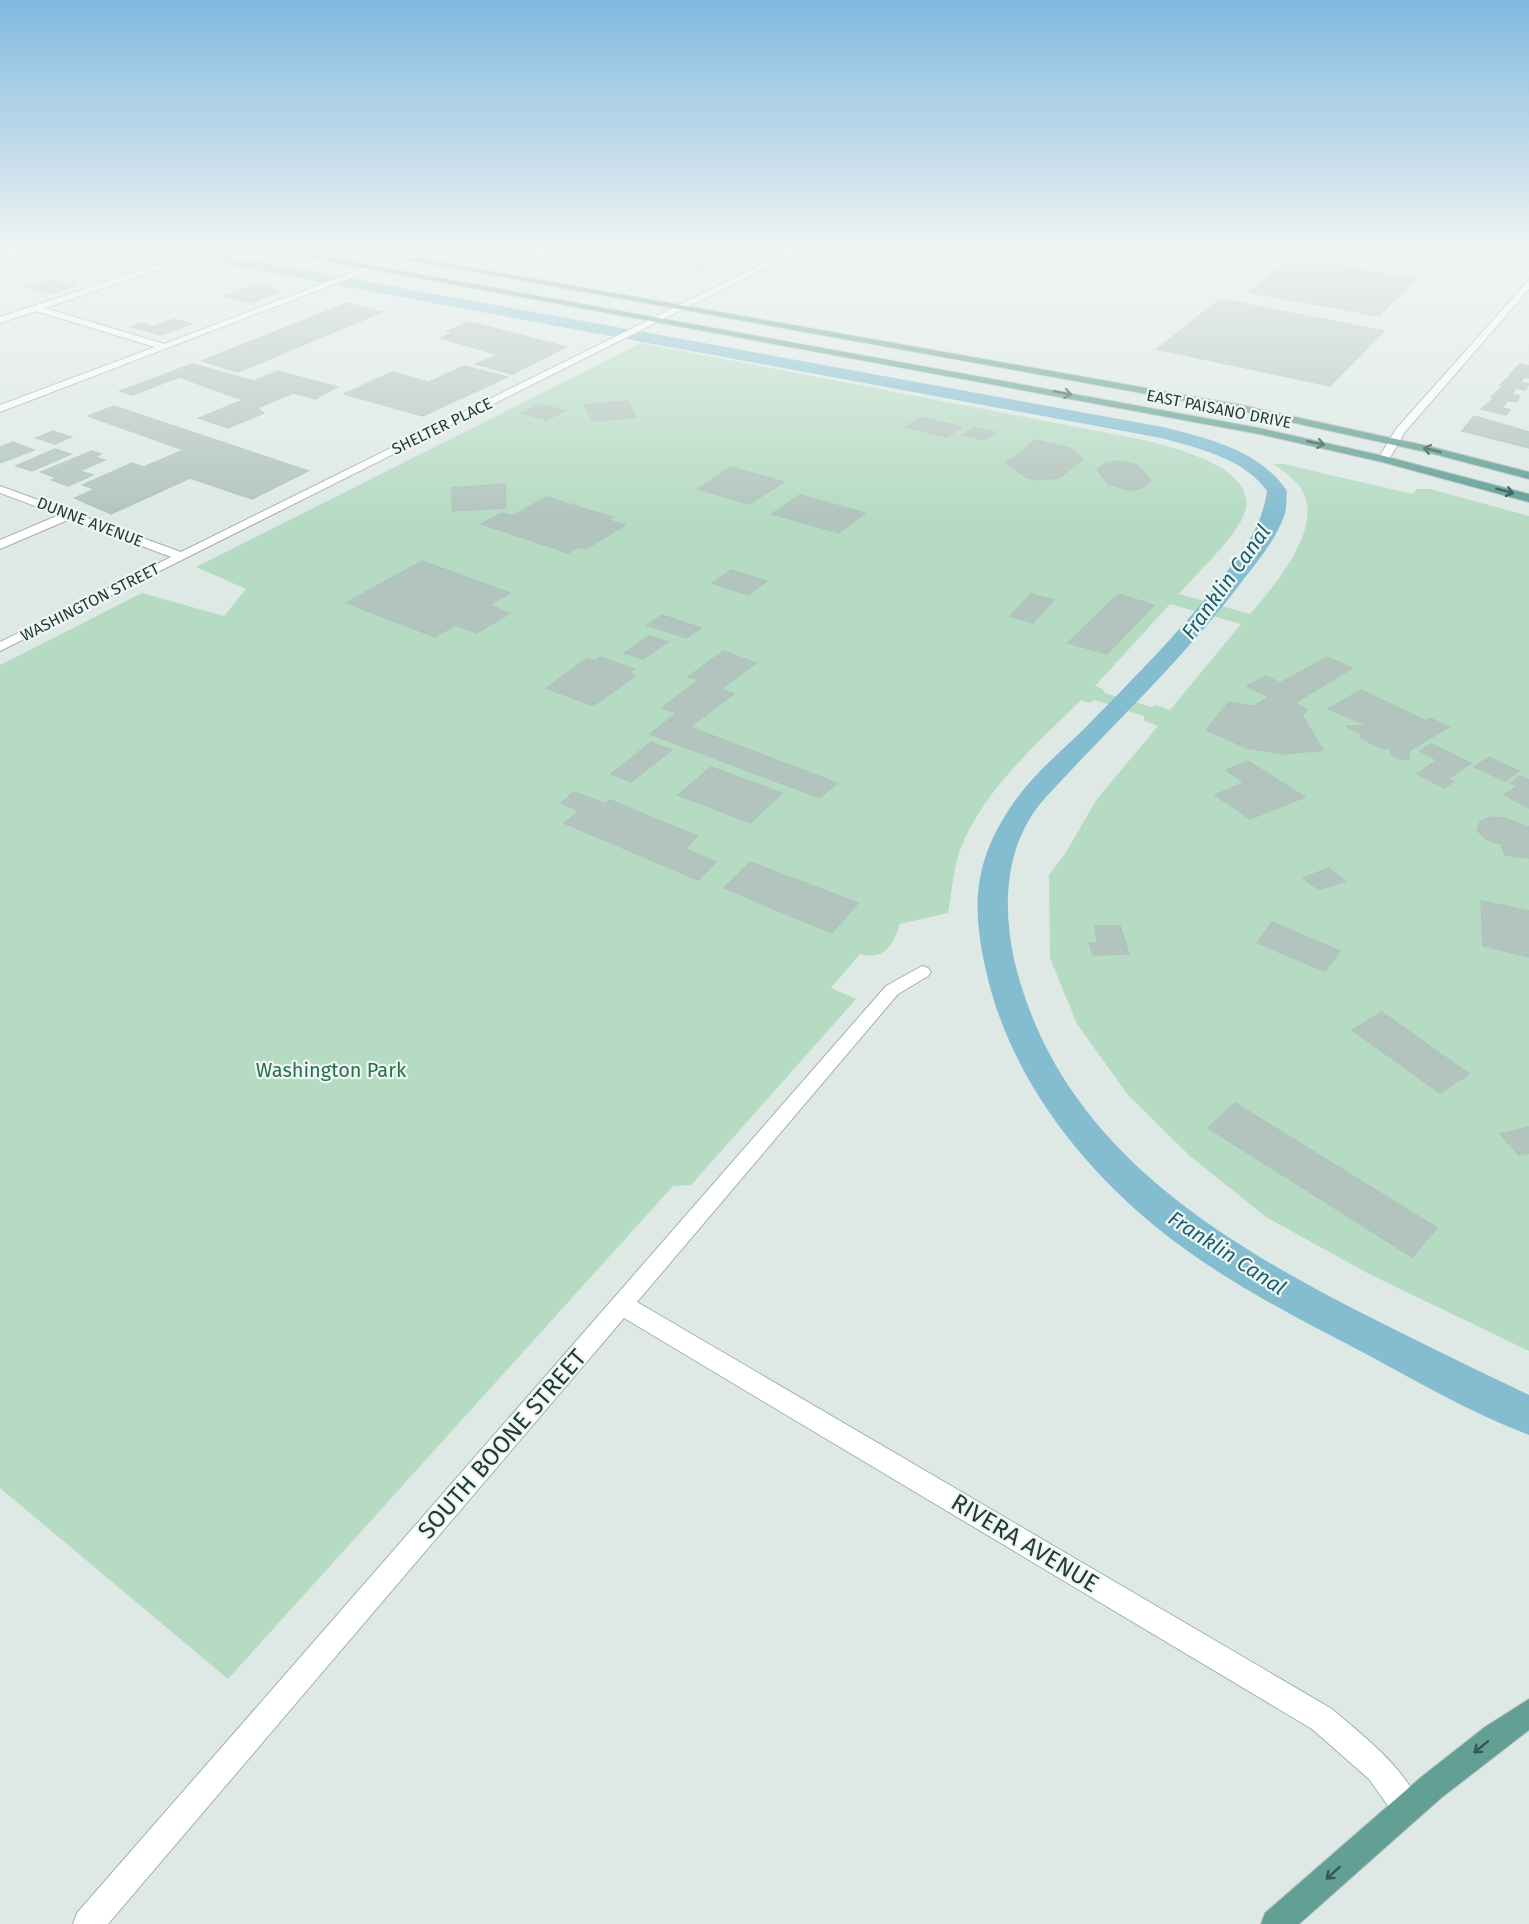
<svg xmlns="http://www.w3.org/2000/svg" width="1529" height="1924" viewBox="0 0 1529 1924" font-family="'Fira Sans',sans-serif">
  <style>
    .green { fill: #b6dbc3; fill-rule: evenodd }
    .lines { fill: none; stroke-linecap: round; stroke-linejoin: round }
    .canal { fill: #84bdd0; fill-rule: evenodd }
    .building { fill: #b3c4be; stroke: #b0c3bd; stroke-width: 1.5 }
    .minor-casing { stroke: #a1b1ac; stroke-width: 2 }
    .major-casing { stroke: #bcc4c2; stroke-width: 2 }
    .minor { fill: #fff; fill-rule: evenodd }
    .major { fill: #629f95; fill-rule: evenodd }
    .oneway { stroke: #335851 }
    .labels { text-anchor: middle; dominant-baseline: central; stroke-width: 4.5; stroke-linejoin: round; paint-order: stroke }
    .far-street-label { font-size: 16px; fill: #1f3934; stroke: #eef6f3 }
    .park-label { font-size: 20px; fill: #2a6f4b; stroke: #eef6f3 }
    .water-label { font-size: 21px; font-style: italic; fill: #1a5d74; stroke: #eef6f3 }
    .near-street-label { font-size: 24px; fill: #1f3934; stroke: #eef6f3 }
  </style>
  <rect width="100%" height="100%" fill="#dee9e5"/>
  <path class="green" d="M641,343L1144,440C1175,448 1265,469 1243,517C1230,543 1198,572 1179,594L1250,614C1273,588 1323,529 1303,492C1297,480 1284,472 1273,464H1284L1412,494L1417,489H1430L1529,516V1351L1371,1275L1266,1217L1191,1157L1128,1095L1077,1024L1050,958L1049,875L1066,852L1097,799L1158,726L1144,721V716L1095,700L1090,703L1081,700C1037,744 983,790 960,850C953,869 952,893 948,913L900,924C893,944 885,961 860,954L831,988L856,999L691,1185L673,1186L228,1679L0,1488V665L142,593L224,616L246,589L196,567ZM1170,604L1241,624L1170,710L1157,705L1151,707L1105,693L1103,689L1095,686Z"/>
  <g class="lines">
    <path class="canal" d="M151,248H183L1163,427C1210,439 1259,450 1287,491C1286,499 1287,509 1284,516C1276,539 1258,561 1243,580C1184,659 1112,725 1046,797C1005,842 1002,903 1014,959C1055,1134 1197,1227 1346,1305C1407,1336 1468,1366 1529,1395V1435C1473,1414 1420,1383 1368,1355C1307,1323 1245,1292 1189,1252C1094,1185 1009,1083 985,966C971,902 975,858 1014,802C1033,775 1059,753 1083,730C1131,681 1180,632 1222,578C1244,549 1262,527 1267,491C1244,458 1197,448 1161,438L158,252Z"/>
  </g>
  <path class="building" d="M58,248H81L89,250L70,256L50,251Z
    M680,248H762L720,269L709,267L703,270L664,262L674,258L664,256Z
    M1233,248H1240L1416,279L1379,316L1249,292L1286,262L1229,251Z
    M1335,248H1382L1374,255Z
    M51,280L63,283L77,285L50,294L28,287Z
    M256,284L281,291L250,303L224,296Z
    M1220,299L1323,319L1384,331L1330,386L1157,349Z
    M347,303L382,312L238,372L202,361Z
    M174,319L191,324L160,335L132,327L142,323L153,327Z
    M469,322L566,347L512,374L476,364L499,355L441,338L454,332L448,331Z
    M192,364L254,381L278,371L337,387L316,399L293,393L257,408L264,413L228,428L199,418L243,400L179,377L133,395L120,391Z
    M1520,364L1529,366V378L1510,374Z
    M464,366L507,377L473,393L431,381Z
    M392,372L470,394L423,416L344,394Z
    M1511,375L1524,377L1521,382L1529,384L1525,390L1500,385Z
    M1502,387L1515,389L1512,394L1520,396L1516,402L1491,397Z
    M1493,399L1507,402L1502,408L1510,410L1506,415L1481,409Z
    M628,401L636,417L593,421L584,405Z
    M541,404L565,411L546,420L522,413Z
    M114,406L308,471L252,499L190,478L111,514L75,498L95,489L83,485L132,463L144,467L184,450L88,416Z
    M1474,416L1529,432V448L1462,431Z
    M921,417L961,427L947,437L906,427Z
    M974,427L995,432L984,440L963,435Z
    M53,431L71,437L55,444L36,438Z
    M1036,440L1069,448L1083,459L1059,478L1037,480L1026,477L1006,463Z
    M13,442L34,450L0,463V447Z
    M55,449L71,454L32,471L16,466Z
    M92,451L101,454L95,457L105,460L79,471L93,475L68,486L52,480L57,478L41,472Z
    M1117,461L1137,465L1151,481L1140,489L1129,490L1108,484L1097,469L1106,463Z
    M731,467L784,482L749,504L698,489Z
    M505,484L506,508L452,511V488Z
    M800,495L865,513L839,533L772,514Z
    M546,497L612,517L608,520L625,525L586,549L578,547L568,553L481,524L502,513L513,516Z
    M422,561L510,593L489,605L510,613L477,633L455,625L435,637L346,603Z
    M731,570L767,581L748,595L712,583Z
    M1031,594L1054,600L1033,623L1010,616Z
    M1118,594L1154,605L1107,654L1068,643Z
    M662,615L701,628L686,638L647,625Z
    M649,636L668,642L643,659L624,653Z
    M723,651L756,663L721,689L734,694L690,727L837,783L820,798L650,734L677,713L662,708L698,680L688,677Z
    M600,657L634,669L629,673L635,676L593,706L546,688L588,658L595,661Z
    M1327,657L1352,668L1295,703L1307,710L1302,715L1252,707L1269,697L1247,686L1266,676L1280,683Z
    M1361,690L1426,721L1430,718L1449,727L1410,750L1409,759H1399L1392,755L1390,749L1381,748L1361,738V734L1346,726H1369L1328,709Z
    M1229,702L1302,715L1323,750L1284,754L1247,748L1206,730Z
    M651,742L672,750L631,782L611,774Z
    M1431,744L1471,763L1448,779L1454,781L1444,788L1417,774L1437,760L1420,751Z
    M1489,757L1503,764L1519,771L1505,781L1474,767Z
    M1248,761L1305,797L1250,819L1215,795L1244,783L1226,770Z
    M711,767L782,793L750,823L678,795Z
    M1520,776L1529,780V808L1504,795L1518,786L1511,783Z
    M574,792L606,804L610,800L697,836L685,849L716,862L698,880L564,823L579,811L561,803Z
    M1490,817L1504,818L1529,827V858L1505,855L1501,844L1487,840L1477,830L1480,822Z
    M750,862L858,903L832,933L724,888Z
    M1329,868L1345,881L1319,890L1303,878Z
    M1481,901L1529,911V957L1483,946Z
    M1272,922L1340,951L1325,971L1257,943Z
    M1095,926H1120L1129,954L1093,955L1089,943H1097Z
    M1382,1012L1469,1074L1440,1093L1352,1030Z
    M1235,1103L1437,1228L1412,1257L1208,1128Z
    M1529,1127V1153L1519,1155L1500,1134Z"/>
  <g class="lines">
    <g class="minor-casing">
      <path id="minor" d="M20,248H34L0,260V254Z
        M424,248H436L407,261L400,259Z
        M548,248H560L497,276L490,274Z
        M794,248H805L0,651V642L171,557L70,519L0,549V540L59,515L0,493V486L181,552Z
        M169,261L176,263L45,308L164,344L369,266L376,268L0,412V405L155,347L36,311L0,323V317Z
        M1529,280V289L1405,432L1388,461H1380L1378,459L1396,429Z
        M922,966L928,968L931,972L928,976L898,994L637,1302L1332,1709C1365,1738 1403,1765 1421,1807L1416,1817L1406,1822L1396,1817L1369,1779L1312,1729L624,1318L108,1924H73L77,1913L886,986Z"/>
    </g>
    <g class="major-casing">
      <path id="major" d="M257,248H276L1259,428L1384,456L1529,494V502L1382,462L1259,434Z
        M342,248H361L1241,405L1432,447L1529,472V479L1430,453L1241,411Z
        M1529,1699V1730L1441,1798L1299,1924H1261L1265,1913L1420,1778L1485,1727Z"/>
    </g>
    <use href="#minor" class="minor"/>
    <use href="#major" class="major"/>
  </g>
  <defs><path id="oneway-shaft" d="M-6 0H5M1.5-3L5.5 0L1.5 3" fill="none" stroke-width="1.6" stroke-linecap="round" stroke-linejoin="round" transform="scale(1.5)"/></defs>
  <g class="oneway">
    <use href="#oneway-shaft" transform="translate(1063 393) rotate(11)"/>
    <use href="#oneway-shaft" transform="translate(1316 443) rotate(12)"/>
    <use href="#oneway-shaft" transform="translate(1432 450) rotate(-166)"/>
    <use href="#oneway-shaft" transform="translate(1505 491) rotate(15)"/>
    <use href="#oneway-shaft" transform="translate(1481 1747) rotate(141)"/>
    <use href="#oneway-shaft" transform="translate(1333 1873) rotate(138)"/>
  </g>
  <linearGradient id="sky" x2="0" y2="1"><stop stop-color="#80b8de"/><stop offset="0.48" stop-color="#f0f5f3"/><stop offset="1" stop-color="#f0f5f3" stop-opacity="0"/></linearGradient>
  <rect width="1529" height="518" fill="url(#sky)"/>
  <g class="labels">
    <g class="far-street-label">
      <text transform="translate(1219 409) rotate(11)">EAST PAISANO DRIVE</text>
      <text transform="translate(442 426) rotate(-26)">SHELTER PLACE</text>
      <text transform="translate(90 522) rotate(21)">DUNNE AVENUE</text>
      <text transform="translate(90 602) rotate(-27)">WASHINGTON STREET</text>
    </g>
    <g class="park-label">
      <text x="331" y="1070">Washington Park</text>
    </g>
    <g class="water-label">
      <text transform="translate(1226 582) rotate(-54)">Franklin Canal</text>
      <text transform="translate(1227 1253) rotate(33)">Franklin Canal</text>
    </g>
    <g class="near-street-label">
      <text transform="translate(502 1444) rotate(-49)">SOUTH BOONE STREET</text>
      <text transform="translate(1025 1543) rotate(31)">RIVERA AVENUE</text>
    </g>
  </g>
</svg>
